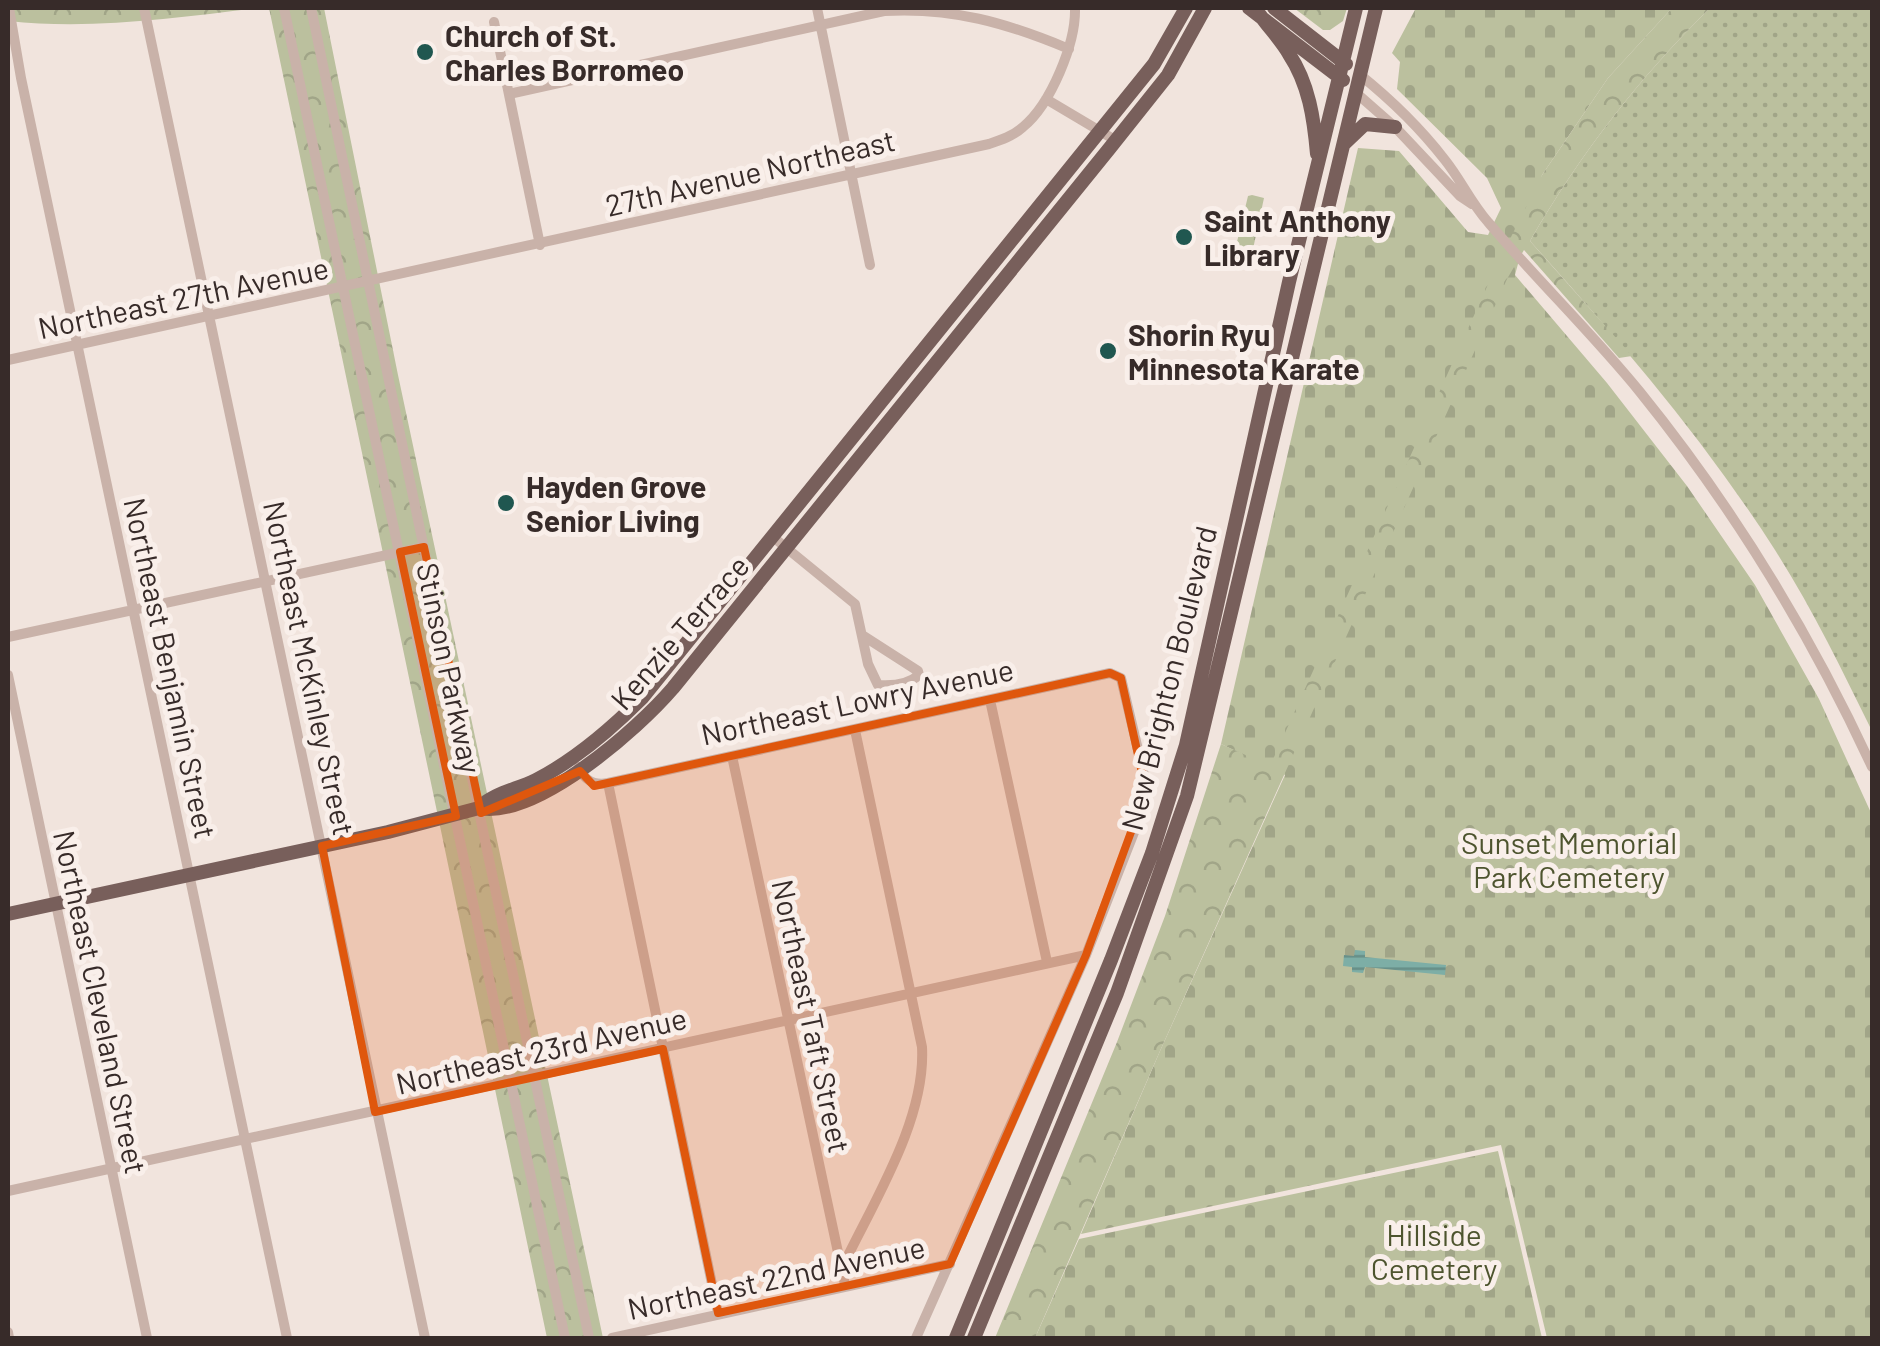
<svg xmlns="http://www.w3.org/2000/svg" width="1880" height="1346" viewBox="0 0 1880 1346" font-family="Barlow,sans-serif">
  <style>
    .grass { fill: url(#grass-dots) }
    .cemetery { fill: url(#cemetery-stones) }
    .park { fill: url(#park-crowns) }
    .water { fill: url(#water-rules) }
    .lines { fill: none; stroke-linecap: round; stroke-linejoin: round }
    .minor { stroke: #c9b2a9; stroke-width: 10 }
    .major { stroke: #785f5b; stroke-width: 14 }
    .marked { fill: #df570d; fill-opacity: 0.2; stroke: #df570d; stroke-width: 8; stroke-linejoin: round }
    .poi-dot { fill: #205750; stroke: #f9efea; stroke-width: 4 }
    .labels { text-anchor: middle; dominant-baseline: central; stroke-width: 10; stroke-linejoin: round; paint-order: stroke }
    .poi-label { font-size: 30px; font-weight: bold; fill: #372b29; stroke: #f9efea; text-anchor: start }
    .street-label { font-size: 30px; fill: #372b29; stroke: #f9efea }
    .park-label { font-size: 30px; fill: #4d542e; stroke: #f9efea }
  </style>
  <defs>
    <pattern id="grass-dots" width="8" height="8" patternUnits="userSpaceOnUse" patternTransform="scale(2.5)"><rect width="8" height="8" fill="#bbc09e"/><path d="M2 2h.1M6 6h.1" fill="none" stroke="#a1a588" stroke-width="1.8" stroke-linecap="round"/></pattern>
    <pattern id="cemetery-stones" width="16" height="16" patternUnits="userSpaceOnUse" patternTransform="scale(2.5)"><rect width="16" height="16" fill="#bbc09e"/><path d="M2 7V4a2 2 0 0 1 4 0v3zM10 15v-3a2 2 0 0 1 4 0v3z" fill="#a1a588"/></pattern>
    <pattern id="park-crowns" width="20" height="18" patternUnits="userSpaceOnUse" patternTransform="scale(2.5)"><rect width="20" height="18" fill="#bbc09e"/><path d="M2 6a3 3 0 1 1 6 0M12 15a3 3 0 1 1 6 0" fill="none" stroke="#a1a588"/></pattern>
    <pattern id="water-rules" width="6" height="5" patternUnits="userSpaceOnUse" patternTransform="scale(2.5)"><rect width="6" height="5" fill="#7daea6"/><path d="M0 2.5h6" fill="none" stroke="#678e87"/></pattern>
  </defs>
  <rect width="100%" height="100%" fill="#f1e4dd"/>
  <path class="grass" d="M1710,8H1872V731C1842,670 1812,608 1775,550C1704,439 1618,339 1530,241C1580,154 1639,78 1710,8Z"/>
  <path class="cemetery" d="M1416,8H1672L1608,78L1542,175L1515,275L1607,383L1687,486L1755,585L1819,699L1872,815V1338H1547L1501,1145L1081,1234L1160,1051L1285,775L1221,744L1358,148L1399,151L1468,232L1488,235L1501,208L1487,178L1397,89L1400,62L1392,53Z
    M1498,1151L1542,1338H1035L1079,1239Z"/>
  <path class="park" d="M8,8H258C175,18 91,30 8,21Z
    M269,8H324L398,375L603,1338H547Z
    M1294,8H1347L1343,21L1330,30H1323Z
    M1672,8H1710C1639,78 1580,154 1530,241L1632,356L1619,358L1524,250L1507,279L1160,1051L1035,1338H995L1117,1042L1165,916L1221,744L1270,766L1495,269L1542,175L1608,78Z
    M1252,195L1264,198L1253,249L1236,246L1248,196Z"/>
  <path class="water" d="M1355,950L1365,951V957L1446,965L1445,975L1365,967L1363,973L1352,972V967L1343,966L1344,955L1354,956Z"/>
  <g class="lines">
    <path class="minor" d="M9,8L21,78L287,1338
      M144,8L425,1338
      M284,8L565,1338
      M311,8L589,1338
      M817,8L870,265
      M494,22L540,245
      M1359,74C1389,98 1421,129 1445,160C1461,180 1471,203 1488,222C1537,280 1592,333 1640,392C1733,507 1810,633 1872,767
      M1354,91L1395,127L1460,196L1472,204
      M509,94L884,11C952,7 1007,23 1069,49
      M1046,99L1115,140
      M8,360L989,144C1001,140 1013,136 1023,127C1051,104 1076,43 1075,8
      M773,537L855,604L868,664L878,685C892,686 908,685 919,675L918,671L862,635
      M8,637L424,547
      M8,675L147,1338
      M990,700L1047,962
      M732,756L845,1285
      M579,767C584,780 594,786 608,783L718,1313
      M608,783L1110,673L1121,678L1144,775V807L1086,955L916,1338
      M8,1191L1086,955
      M841,1270C872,1204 926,1121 922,1047L855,730
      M8,1332L9,1338
      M612,1338L950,1264"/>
    <path class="major" d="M1249,8L1343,80
      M1274,8L1346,64
      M1260,15C1269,28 1281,40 1289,54C1309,84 1314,119 1317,154
      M1345,143L1365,124L1395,127
      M479,808C495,792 516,790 536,780C575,760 611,729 642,698L1154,64L1186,8
      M8,914L388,832L479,808C536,819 638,729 673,688L1109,149L1168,75L1205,8
      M956,1338L1111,960L1152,853L1186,745L1289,282L1356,8
      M974,1338L1117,993L1187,796L1376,8"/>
  </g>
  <path class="marked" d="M424,547L481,813L580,771L594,786L1110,673L1121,678L1146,791L1086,955L950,1264L718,1313L663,1049L375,1112L322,846L456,816L400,552Z"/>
  <g class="poi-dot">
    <circle cx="425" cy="52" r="10"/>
    <circle cx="1184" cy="237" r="10"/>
    <circle cx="1108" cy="351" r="10"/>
    <circle cx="506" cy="503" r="10"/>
  </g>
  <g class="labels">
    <g class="poi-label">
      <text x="445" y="35">Church of St.<tspan x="445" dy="34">Charles Borromeo</tspan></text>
      <text x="1204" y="220">Saint Anthony<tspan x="1204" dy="34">Library</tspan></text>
      <text x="1128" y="334">Shorin Ryu<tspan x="1128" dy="34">Minnesota Karate</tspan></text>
      <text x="526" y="486">Hayden Grove<tspan x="526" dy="34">Senior Living</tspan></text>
    </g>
    <g class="street-label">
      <text transform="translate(750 172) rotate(-13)">27th Avenue Northeast</text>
      <text transform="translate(183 297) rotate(-12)">Northeast 27th Avenue</text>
      <text transform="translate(679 632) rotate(-49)">Kenzie Terrace</text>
      <text transform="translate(171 668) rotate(78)">Northeast Benjamin Street</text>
      <text transform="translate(310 668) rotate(78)">Northeast McKinley Street</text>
      <text transform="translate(450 668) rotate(78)">Stinson Parkway</text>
      <text transform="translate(1168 678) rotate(-76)">New Brighton Boulevard</text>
      <text transform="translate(857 701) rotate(-12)">Northeast Lowry Avenue</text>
      <text transform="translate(101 1002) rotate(78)">Northeast Cleveland Street</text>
      <text transform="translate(812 1016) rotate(78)">Northeast Taft Street</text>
      <text transform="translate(541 1050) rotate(-13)">Northeast 23rd Avenue</text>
      <text transform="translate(776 1277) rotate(-12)">Northeast 22nd Avenue</text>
    </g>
    <g class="park-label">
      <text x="1569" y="842">Sunset Memorial<tspan x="1569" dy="34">Park Cemetery</tspan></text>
      <text x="1434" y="1234">Hillside<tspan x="1434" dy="34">Cemetery</tspan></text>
    </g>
  </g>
  <rect width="1880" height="1346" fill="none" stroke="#372b29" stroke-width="20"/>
</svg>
